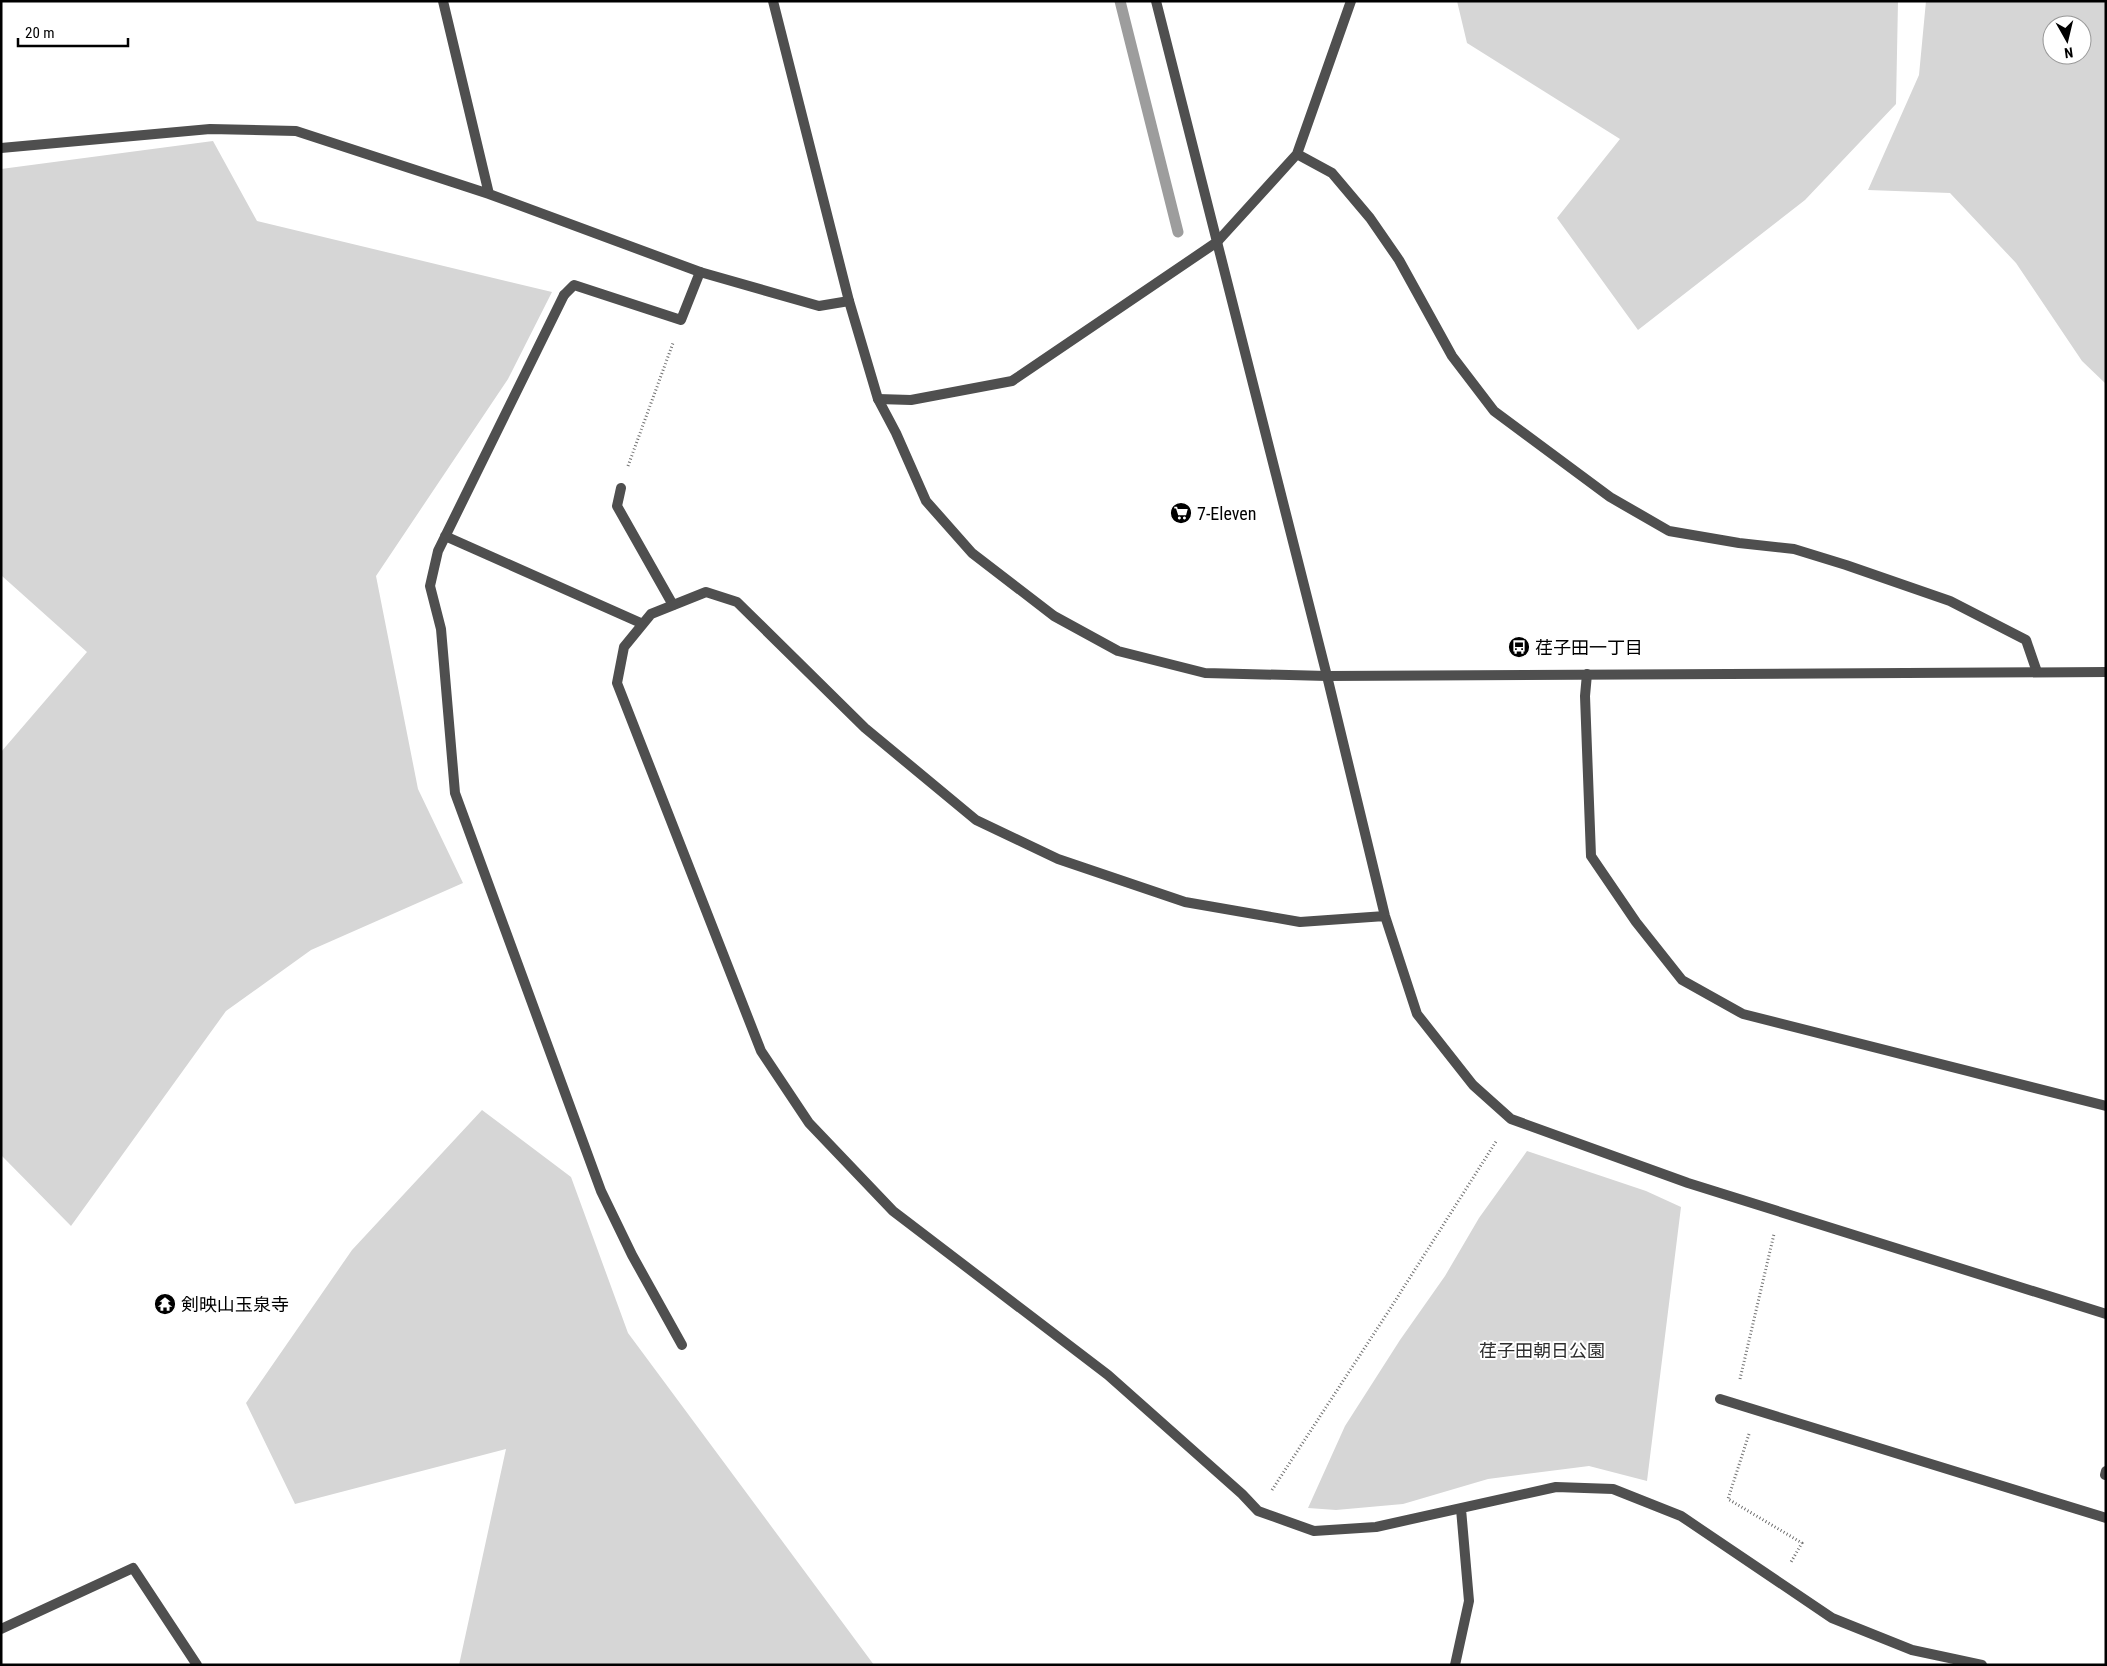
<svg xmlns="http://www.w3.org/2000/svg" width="2107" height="1666" viewBox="0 0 2107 1666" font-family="'Roboto Condensed','Noto Sans JP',sans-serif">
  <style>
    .green { fill: #d6d6d6; fill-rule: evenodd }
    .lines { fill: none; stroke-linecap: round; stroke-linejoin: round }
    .stream { stroke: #9d9d9d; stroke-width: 11 }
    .path { stroke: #717171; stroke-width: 3; stroke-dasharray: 1 2.5; stroke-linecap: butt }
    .service { stroke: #4f4f4f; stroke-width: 10 }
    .minor { stroke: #4f4f4f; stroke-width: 10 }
    .tertiary { stroke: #4f4f4f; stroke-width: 10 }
    .labels { text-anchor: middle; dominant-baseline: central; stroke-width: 4; stroke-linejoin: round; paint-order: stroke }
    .poi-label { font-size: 18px; fill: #000; stroke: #fff; text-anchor: start }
    .park-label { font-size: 18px; fill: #2d2d2d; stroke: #fff }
  </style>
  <rect width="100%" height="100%" fill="#fff"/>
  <path class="green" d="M1457,1H1898L1896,104L1805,200L1638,330L1557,218L1620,139L1467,43Z
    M1926,1H2106V384L2082,361L2016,263L1950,193L1868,190L1919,75ZM2052,25H2082V55H2052Z
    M213,141L257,221L552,292L508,379L376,576L418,789L463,883L311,950L226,1011L71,1226L1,1155V752L87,652L2,576L1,169Z
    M482,1110L571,1177L628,1333L874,1665H459L506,1449L295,1504L246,1403L352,1250Z
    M1527,1151L1646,1191L1681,1207L1647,1481L1589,1466L1488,1479L1403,1504L1336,1510L1308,1508L1345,1426L1400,1340L1445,1276L1479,1218Z"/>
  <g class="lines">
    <path class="stream" d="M1120,1L1178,232"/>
    <path class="path" d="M628,466L673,343
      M1740,1379L1774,1234
      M1749,1434L1728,1499L1802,1543L1791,1562
      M1272,1490L1390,1309L1497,1140"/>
    <path class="service" d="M1297,154L1332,173L1370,218L1399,260L1452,356L1494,411L1610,497L1669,531L1739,543L1794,549L1846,565L1950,601L2026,640L2037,672
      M1217,242L1297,154L1351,1
      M564,295L574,285L681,320L700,272
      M621,488L617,506L673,605
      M2105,1475L2106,1471
      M1,1629L133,1568L197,1665"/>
    <path class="minor" d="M443,1L489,194
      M1156,1L1327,676L1385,916L1417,1014L1473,1085L1511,1119L1688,1183L2106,1314
      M1,148L210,129L296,131L489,194L700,272L819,306L849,301
      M564,295L438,551L430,586L441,629L455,793L601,1191L632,1255L682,1345
      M878,399L911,400L1012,381L1217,242
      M445,536L643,624
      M1587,674L1585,696L1591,856L1636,922L1682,980L1743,1014L2106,1106
      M1385,916L1300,922L1185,902L1058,859L976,820L865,728L737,602L706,592L651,614L624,647L617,683L761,1051L809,1123L893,1211L1108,1375L1242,1494L1258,1511L1314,1531L1376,1527L1556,1487L1613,1489L1681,1516L1832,1618L1912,1650L1982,1665
      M1720,1399L2106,1518
      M1455,1665L1469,1601L1461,1509"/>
    <path class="tertiary" d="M773,1L849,301L878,399L896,433L926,501L972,553L1054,616L1118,651L1205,673L1327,676L2106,672"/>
  </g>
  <defs>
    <g id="supermarket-disc" transform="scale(1.125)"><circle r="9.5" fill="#000" stroke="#fff"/><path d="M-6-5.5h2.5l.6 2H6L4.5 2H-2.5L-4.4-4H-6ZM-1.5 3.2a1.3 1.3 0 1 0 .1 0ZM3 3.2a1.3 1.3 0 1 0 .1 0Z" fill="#fff"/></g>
    <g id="bus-disc" transform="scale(1.125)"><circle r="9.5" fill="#000" stroke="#fff"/><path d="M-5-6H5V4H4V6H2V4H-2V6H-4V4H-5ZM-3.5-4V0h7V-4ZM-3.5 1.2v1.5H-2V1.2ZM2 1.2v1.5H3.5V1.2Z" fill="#fff"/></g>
    <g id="temple-disc" transform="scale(1.125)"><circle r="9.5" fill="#000" stroke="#fff"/><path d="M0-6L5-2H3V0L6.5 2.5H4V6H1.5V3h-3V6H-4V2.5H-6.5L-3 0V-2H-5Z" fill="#fff"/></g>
  </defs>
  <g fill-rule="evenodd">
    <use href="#supermarket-disc" x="1181" y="513"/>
    <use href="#bus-disc" x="1519" y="647"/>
    <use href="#temple-disc" x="165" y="1304"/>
  </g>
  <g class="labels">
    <g class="poi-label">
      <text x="1197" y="513">7-Eleven</text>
      <text x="1535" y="647">荏子田一丁目</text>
      <text x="181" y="1304">剣映山玉泉寺</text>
    </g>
    <g class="park-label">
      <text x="1542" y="1350">荏子田朝日公園</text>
    </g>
  </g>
  <rect width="2107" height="1666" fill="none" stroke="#000000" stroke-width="5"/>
  <g transform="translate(2067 40) rotate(172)"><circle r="24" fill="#ffffff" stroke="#999999"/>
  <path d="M0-4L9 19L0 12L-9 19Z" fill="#000000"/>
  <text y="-8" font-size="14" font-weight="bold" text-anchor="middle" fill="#000000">N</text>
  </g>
  <path d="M18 38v8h110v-8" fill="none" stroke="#000000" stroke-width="2.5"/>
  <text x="25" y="38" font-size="15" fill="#000000" stroke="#ffffff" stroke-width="4" paint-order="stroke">20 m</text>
</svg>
